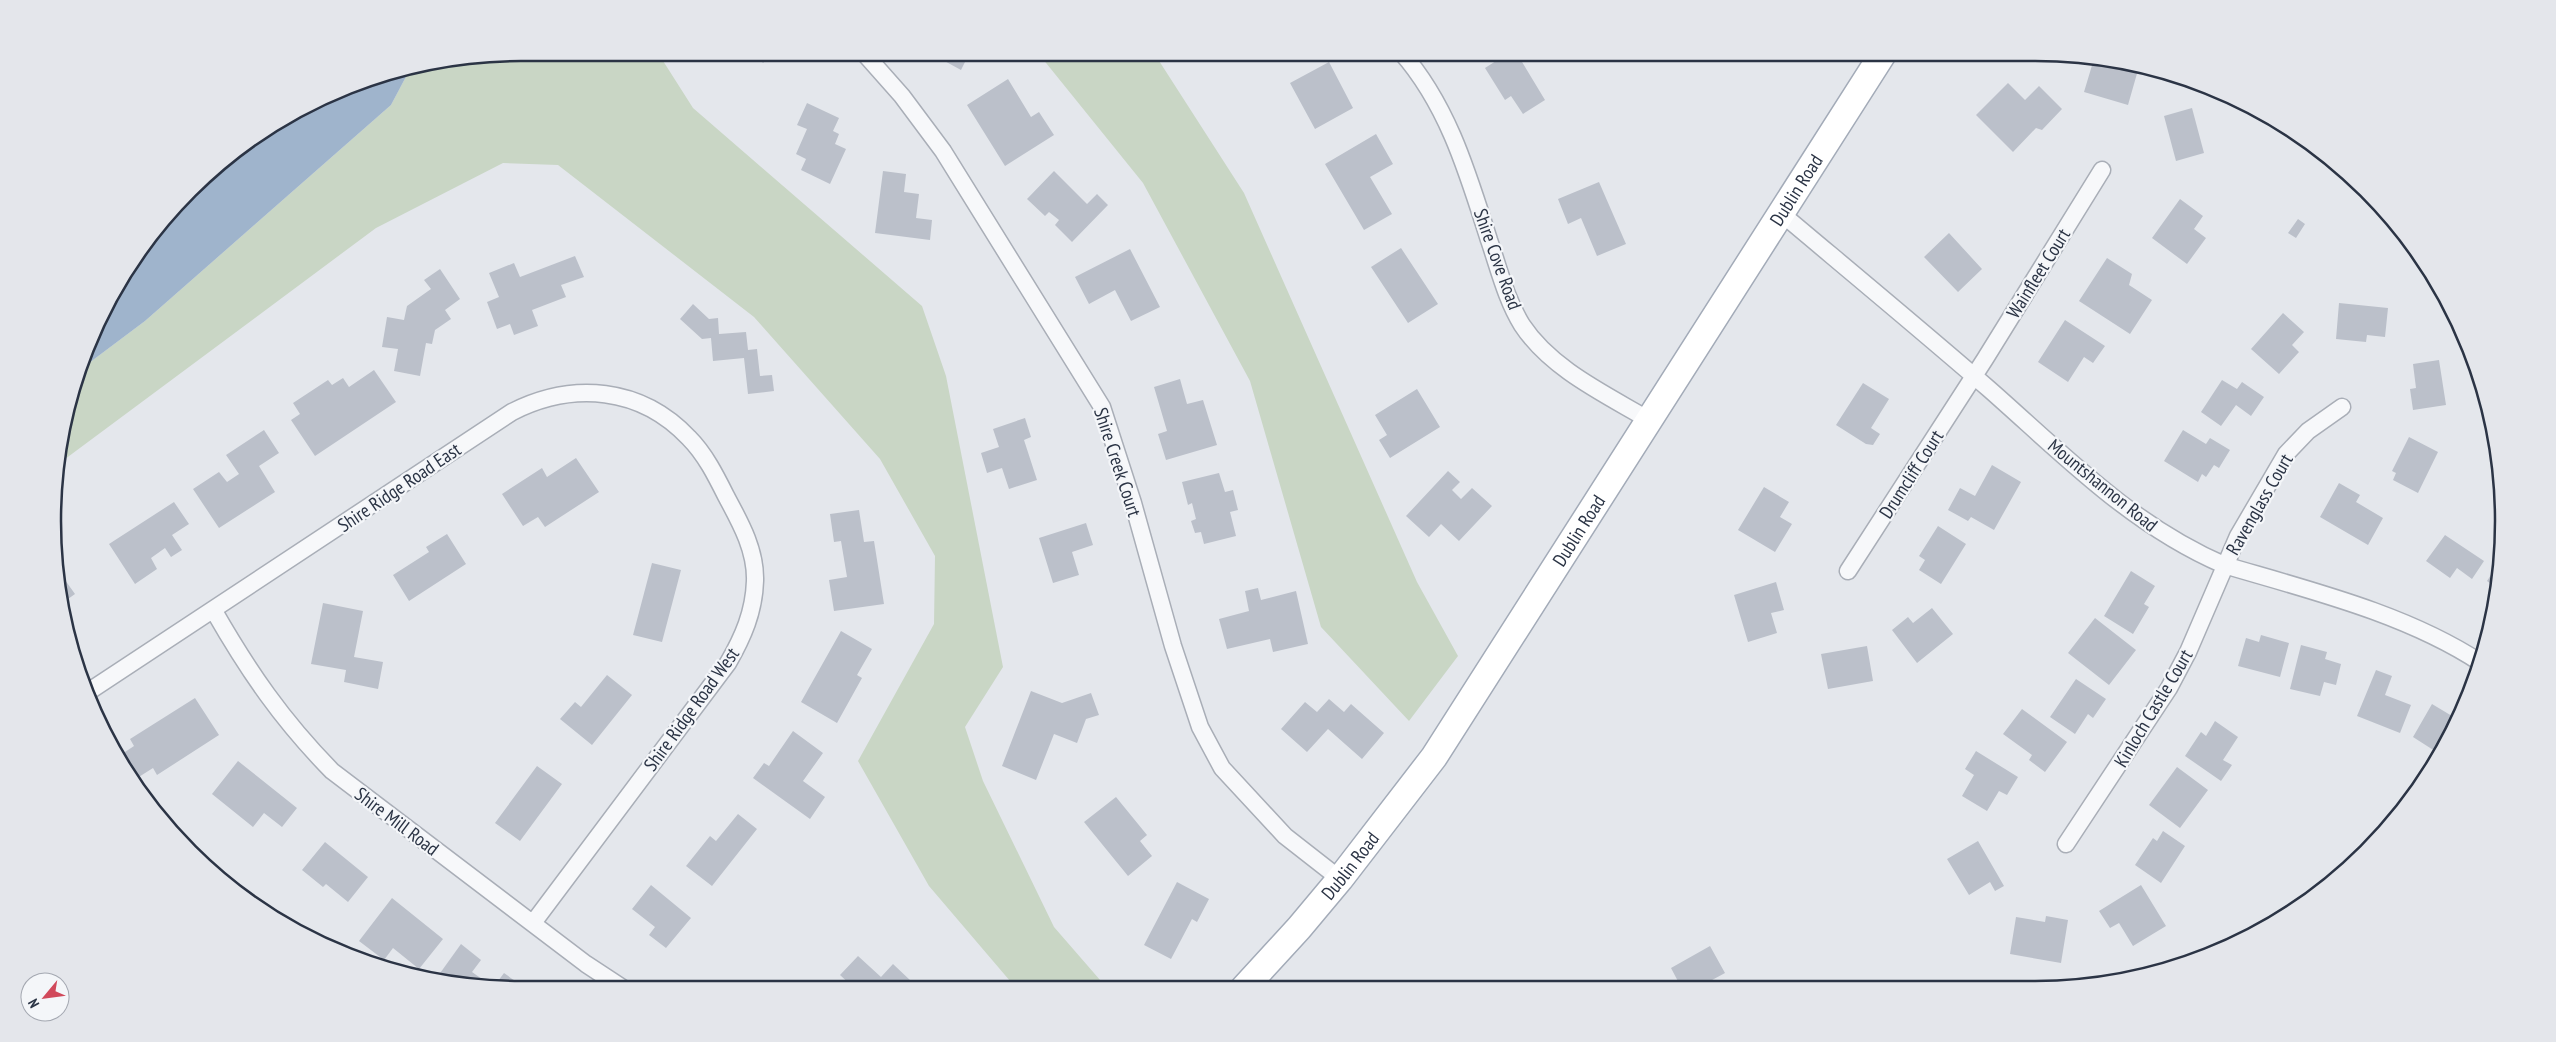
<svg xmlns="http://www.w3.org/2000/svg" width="2556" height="1042" viewBox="0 0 2556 1042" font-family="'PT Sans Narrow',sans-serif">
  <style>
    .green { fill: #c9d6c5 }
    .water { fill: #9fb4cc }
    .building { fill: #bbc0ca }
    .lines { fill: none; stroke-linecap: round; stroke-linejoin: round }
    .street-casing { stroke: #a9aeb7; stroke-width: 19 }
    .primary-casing { stroke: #a3abb8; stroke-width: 29 }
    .street { stroke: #f7f8fa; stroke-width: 16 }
    .primary { stroke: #fff; stroke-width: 26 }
    .labels { text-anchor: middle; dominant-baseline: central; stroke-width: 4.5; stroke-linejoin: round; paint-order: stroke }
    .street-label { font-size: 19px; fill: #2b3445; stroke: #f4f6f9 }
    .rim { fill: none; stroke: #2b3445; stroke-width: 2.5 }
  </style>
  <rect width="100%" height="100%" fill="#e4e7ec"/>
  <path class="green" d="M521,53H658L693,108L922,306L946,376L1003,667L965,727L983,781L1054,927L1107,988H1016L929,886L858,761L934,624L935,556L880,459L754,317L558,165L503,163L376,228L57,465L77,372L145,321L391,105L409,71Z
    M1038,53H1154L1244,193L1417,582L1458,656L1409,721L1321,627L1250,381L1143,183Z"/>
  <path class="water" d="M409,71L391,105L145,321L77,372L115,287L212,169L287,115L370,77Z"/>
  <path class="building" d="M707,52H722L721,57Z
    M753,52H775L763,63Z
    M941,52H970L961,70L939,58Z
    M1219,52H1251L1249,62L1219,56Z
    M1510,52H1516L1545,100L1523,114L1511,96L1505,100L1485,68Z
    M1329,62L1353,108L1315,129L1290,83Z
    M2093,62L2138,70L2128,105L2084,92Z
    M1008,79L1031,117L1039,112L1054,135L1005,166L967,105Z
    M2008,83L2025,100L2039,86L2062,109L2042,130L2036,128L2013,152L1976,115Z
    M807,103L839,118L833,131L839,134L835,144L846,149L830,184L801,170L806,159L796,154L807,129L797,125Z
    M2192,108L2204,153L2176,161L2164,116Z
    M1376,134L1393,164L1370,177L1392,214L1364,230L1325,164Z
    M883,171L906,174L904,192L919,194L916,218L932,220L930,240L875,233Z
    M1054,171L1087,204L1097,194L1108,205L1072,242L1055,225L1059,220L1049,212L1045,216L1027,199Z
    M1599,182L1626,244L1597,256L1581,218L1568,224L1558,199Z
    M2180,199L2203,216L2194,229L2206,238L2187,264L2152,238Z
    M2298,219L2305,224L2296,238L2288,233Z
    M1949,233L1982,269L1958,292L1924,257Z
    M1401,248L1438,304L1408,323L1371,267Z
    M1130,249L1160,307L1131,321L1115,290L1089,304L1075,277Z
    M575,256L584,277L561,285L566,297L532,310L538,326L514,335L510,324L497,329L487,302L499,297L489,273L514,263L520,277Z
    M2107,258L2132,274L2129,285L2152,300L2130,334L2079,301Z
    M440,269L460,299L445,310L451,319L435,330L432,344L426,343L420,376L394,371L398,349L382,347L387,317L404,320L407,306L431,289L424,280Z
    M2339,303L2388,308L2385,337L2367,335L2366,342L2336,339Z
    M693,304L709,319L718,318L719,334L746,332L748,350L757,349L760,376L772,375L774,391L748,394L744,358L713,361L711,338L702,339L680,319Z
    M2283,313L2304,332L2292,345L2299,352L2279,374L2251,349Z
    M2065,320L2105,346L2093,363L2084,357L2068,382L2038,362Z
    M2439,360L2446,405L2413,410L2410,389L2416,388L2413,364Z
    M374,370L396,402L315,456L291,420L300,414L293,403L328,380L332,385L343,378L349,387Z
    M1180,379L1187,404L1203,400L1217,445L1166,460L1158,434L1167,431L1154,387Z
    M2222,380L2237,389L2242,382L2264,397L2251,416L2236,405L2221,426L2201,412Z
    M1863,383L1889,399L1871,428L1880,434L1873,445L1866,444L1836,425Z
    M1417,389L1440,427L1390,458L1379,440L1387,435L1375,415Z
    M1025,418L1031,437L1024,440L1037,480L1009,489L1002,468L987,473L981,453L999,447L993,429Z
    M264,430L279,453L259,466L275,492L219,528L193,489L219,472L227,482L239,474L226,455Z
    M2183,430L2206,444L2210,438L2230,450L2219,468L2214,465L2206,477L2202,474L2198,482L2164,461Z
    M2409,437L2438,452L2418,493L2393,480L2396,473L2392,471Z
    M576,458L599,492L545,527L538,517L523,526L502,494L542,468L547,477Z
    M1992,465L2021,482L1994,530L1971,517L1968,521L1948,510L1960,488L1975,496Z
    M1448,471L1460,482L1452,490L1461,499L1472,488L1492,506L1459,541L1441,524L1429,537L1406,516Z
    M1219,473L1225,492L1233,490L1238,510L1230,512L1236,536L1204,544L1201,532L1195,533L1191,521L1196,519L1192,503L1188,505L1182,482Z
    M2339,483L2360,495L2356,502L2383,518L2368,545L2320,517Z
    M1764,487L1789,502L1780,517L1792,524L1775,552L1738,530Z
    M174,502L189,524L172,535L182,550L171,557L165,548L151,558L157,569L135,584L109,544Z
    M859,510L864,542L874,541L884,604L834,611L829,580L847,577L841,541L834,542L830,514Z
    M1086,523L1093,545L1072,552L1079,575L1053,583L1039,538Z
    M1938,526L1966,544L1941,584L1919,570L1925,560L1919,556Z
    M447,534L466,564L409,601L393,575L429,552L426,547Z
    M2445,535L2484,561L2472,579L2457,568L2450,578L2426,561Z
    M2500,561V582L2498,589L2487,581Z
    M652,563L681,570L662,642L633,635Z
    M2131,571L2155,586L2144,604L2149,607L2133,634L2104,616Z
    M60,573L75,594L61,604Z
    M1776,582L1784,610L1771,613L1777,633L1748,642L1734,595Z
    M1258,588L1261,600L1296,591L1308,644L1273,652L1270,639L1227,649L1219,619L1249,611L1245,591Z
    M323,603L363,611L354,657L383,662L378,689L344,682L346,670L311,664Z
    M1932,608L1953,634L1917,663L1892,630L1908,617L1913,623Z
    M2095,618L2136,650L2109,685L2068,653Z
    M841,631L872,649L857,675L862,678L837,723L801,702Z
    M2261,635L2289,643L2280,677L2238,666L2246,638L2259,642Z
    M2301,645L2327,652L2325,659L2341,664L2336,685L2324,682L2320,696L2290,689Z
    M1867,646L1873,681L1828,689L1821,654Z
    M2376,670L2392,676L2385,695L2411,705L2400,733L2357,716Z
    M607,675L632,695L592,745L560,719L575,702L581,707Z
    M2076,679L2106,699L2093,718L2088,714L2075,734L2050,717Z
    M1031,691L1062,703L1091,693L1099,715L1086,719L1077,743L1054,734L1036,780L1002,766Z
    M195,698L219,735L157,775L153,768L134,780L119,756L134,746L130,739Z
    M1329,699L1344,712L1351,704L1384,733L1362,759L1328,729L1307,752L1281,729L1305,702L1317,712Z
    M2432,704L2452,716L2456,709L2459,711L2438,753L2413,737Z
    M2022,709L2067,742L2045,772L2029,760L2032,755L2003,734Z
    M2215,721L2238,737L2223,760L2232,765L2221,781L2185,756L2201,732L2206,736Z
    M793,731L823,753L803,781L825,797L810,819L753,778L764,763L769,766Z
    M1976,751L2018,777L2007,795L1999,791L1987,811L1962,796L1974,775L1965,769Z
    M238,761L297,808L282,827L264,813L253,827L212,794Z
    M537,766L562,784L520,841L495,823Z
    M2177,767L2208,790L2180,828L2149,805Z
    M1116,797L1147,835L1140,841L1152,856L1128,876L1084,822Z
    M738,814L757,829L712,886L686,866L710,836L716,841Z
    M2163,831L2185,846L2161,883L2135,865L2153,838L2157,841Z
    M1978,841L2004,886L1995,891L1990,882L1969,895L1947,859Z
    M325,842L368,877L348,902L326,884L323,887L302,870Z
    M1177,882L1209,899L1197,922L1192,919L1171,959L1144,945Z
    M651,885L691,918L666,948L649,935L655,927L632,909Z
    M2141,885L2166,926L2133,946L2119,923L2110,928L2099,911Z
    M392,898L443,939L419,969L393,948L384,960L359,941Z
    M2046,916L2068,920L2061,963L2010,954L2016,917L2045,922Z
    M461,944L481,960L472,972L489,984L438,976Z
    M1710,946L1725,973L1701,986L1681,987L1671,968Z
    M858,956L881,977L893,964L911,981L904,989H855L840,975Z
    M504,973L526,989L495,985Z"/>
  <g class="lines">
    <g class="street-casing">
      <path id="street" d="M863,52L902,96L943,151L1102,407L1133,503L1173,646L1200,727L1222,768L1285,836L1340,879
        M1401,52C1448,105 1468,174 1489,240C1499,269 1506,299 1522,325C1551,369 1605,394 1649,420
        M1782,214C1851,272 1921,330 1989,389C2064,455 2131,525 2224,565C2309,590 2407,614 2481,663
        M1848,571L1985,359L2102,170
        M214,611C249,672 282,720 332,771L586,964L624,989
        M91,690L512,412C573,381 641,387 689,438C705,454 716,476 726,496C740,522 756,550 755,581C754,612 743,637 728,663L533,923
        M2066,844L2169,688L2188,652L2238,536L2286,454L2308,431L2342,407"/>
    </g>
    <g class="primary-casing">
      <g id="primary">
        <path id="s1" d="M1244,988L1299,928L1340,879L1434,757L1884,52"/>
      </g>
    </g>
    <use href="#street" class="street"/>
    <use href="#primary" class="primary"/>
  </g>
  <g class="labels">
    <g class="street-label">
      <text stroke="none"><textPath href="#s1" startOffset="972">Dublin Road</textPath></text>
      <text transform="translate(1498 259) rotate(70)">Shire Cove Road</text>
      <text transform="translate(2038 273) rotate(-58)">Wainfleet Court</text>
      <text transform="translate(1118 462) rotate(72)">Shire Creek Court</text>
      <text transform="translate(1911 474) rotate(-57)">Drumcliff Court</text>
      <text transform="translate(2103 485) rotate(39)">Mountshannon Road</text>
      <text transform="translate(399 487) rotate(-34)">Shire Ridge Road East</text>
      <text transform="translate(2259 504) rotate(-60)">Ravenglass Court</text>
      <text stroke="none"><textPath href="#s1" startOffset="568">Dublin Road</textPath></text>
      <text transform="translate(2153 708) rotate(-59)">Kinloch Castle Court</text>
      <text transform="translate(691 709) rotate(-54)">Shire Ridge Road West</text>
      <text transform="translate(397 821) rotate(37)">Shire Mill Road</text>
      <text stroke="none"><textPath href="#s1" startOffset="162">Dublin Road</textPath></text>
    </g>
  </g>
  <path d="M0 0H2556V1042H0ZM521 61H2035A460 460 0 0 1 2495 521V521A460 460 0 0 1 2035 981H521A460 460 0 0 1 61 521V521A460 460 0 0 1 521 61Z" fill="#e4e6eb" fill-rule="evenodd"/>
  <path class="rim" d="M521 61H2035A460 460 0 0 1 2495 521V521A460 460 0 0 1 2035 981H521A460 460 0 0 1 61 521V521A460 460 0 0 1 521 61Z"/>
  <g transform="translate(45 997) rotate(241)"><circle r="24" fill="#f4f6f9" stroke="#a4a8b1"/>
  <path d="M0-4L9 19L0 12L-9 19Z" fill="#d1495b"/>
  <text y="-8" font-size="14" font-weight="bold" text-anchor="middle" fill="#2b3445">N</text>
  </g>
</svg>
